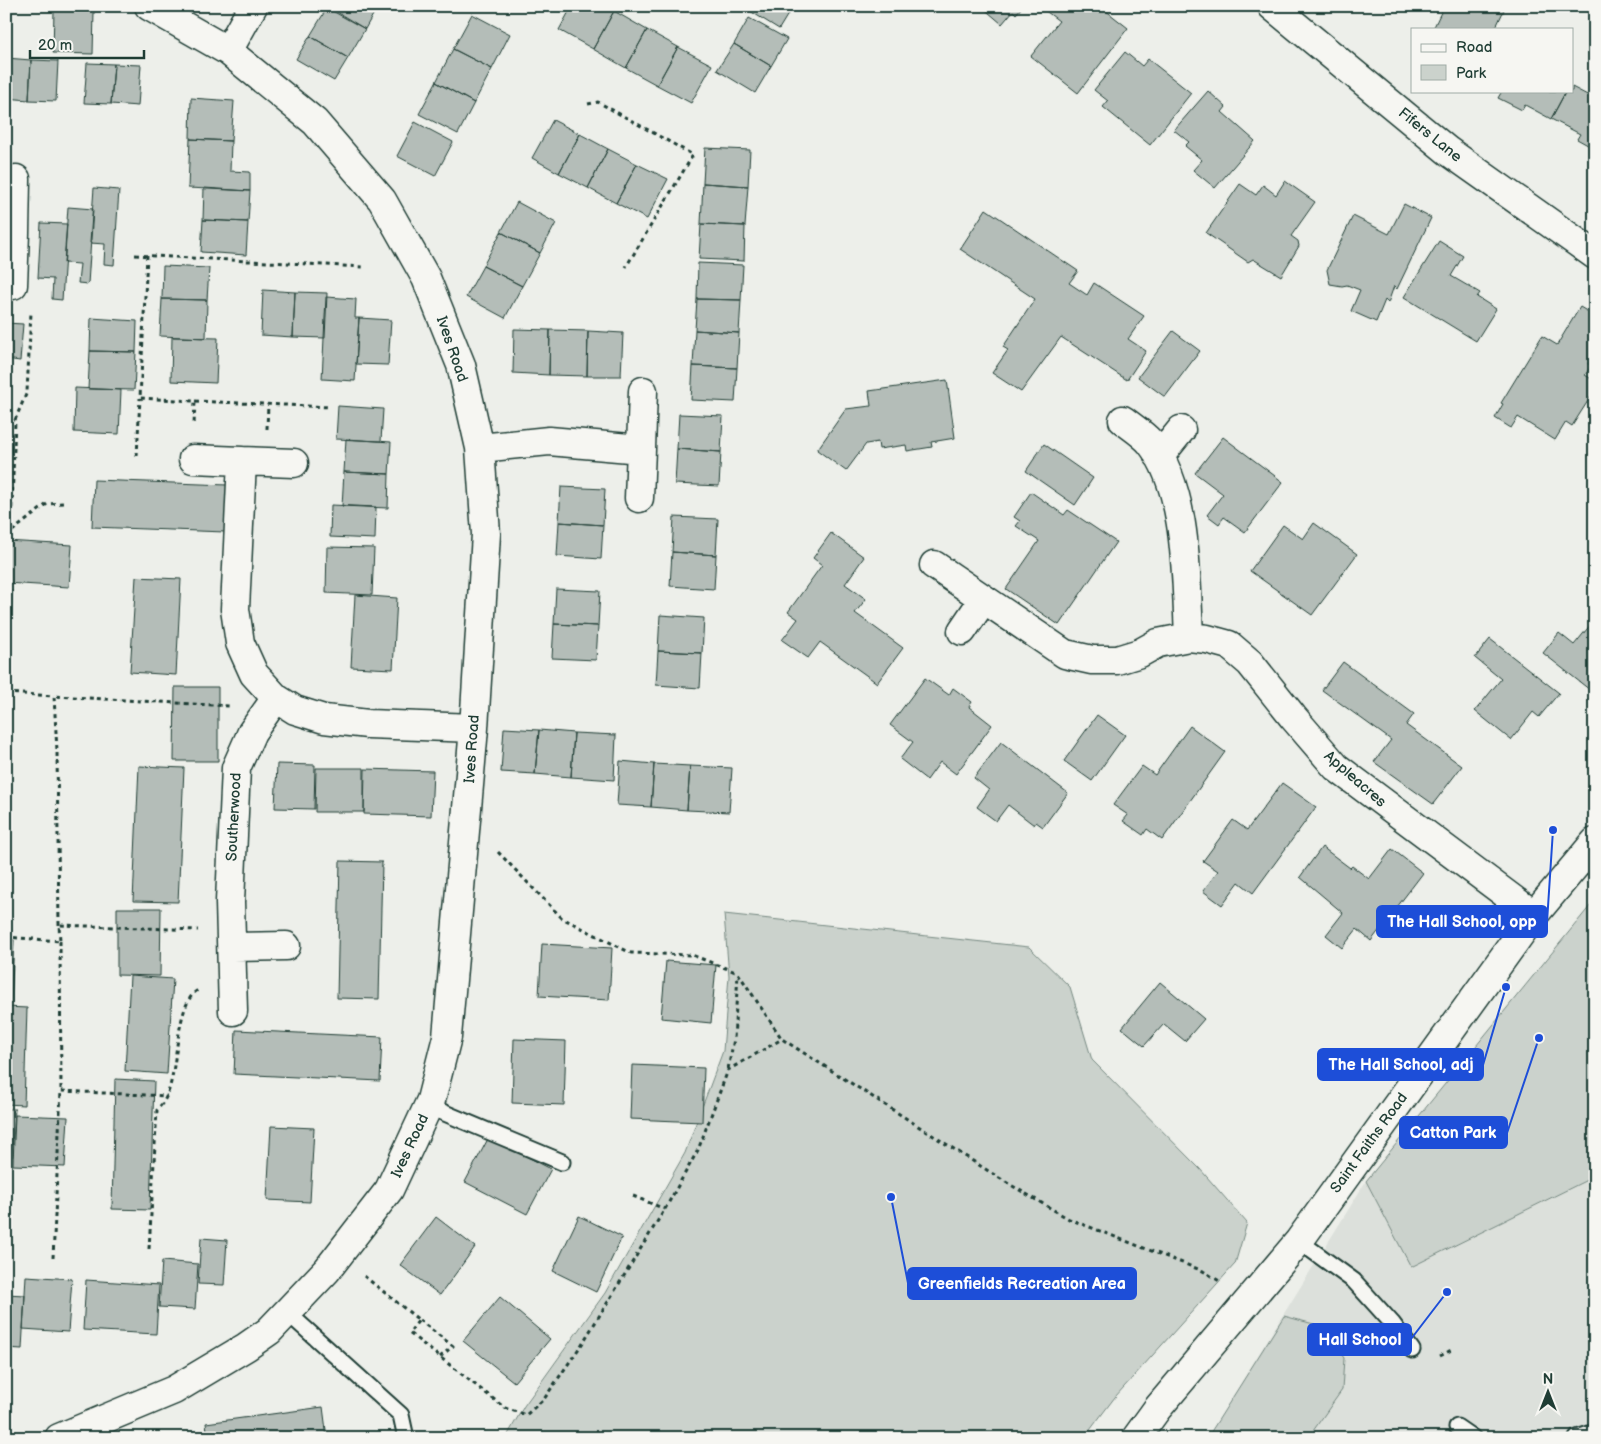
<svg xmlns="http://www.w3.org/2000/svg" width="1601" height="1444" viewBox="0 0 1601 1444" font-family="'Balsamiq Sans',sans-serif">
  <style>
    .built { fill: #dce0db }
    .green { fill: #cbd2cc; stroke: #758880 }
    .building { fill: #b4bdb8; stroke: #1f3d34 }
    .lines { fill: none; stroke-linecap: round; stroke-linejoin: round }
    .lane-casing { stroke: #1f3d34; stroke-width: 19 }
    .street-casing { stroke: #1f3d34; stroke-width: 31 }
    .secondary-casing { stroke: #1f3d34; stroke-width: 31 }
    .path { stroke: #1f3d34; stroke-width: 3; stroke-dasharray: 4 4; stroke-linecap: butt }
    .lane { stroke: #f6f6f2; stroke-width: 15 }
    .street { stroke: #f6f6f2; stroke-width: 28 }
    .secondary { stroke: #f6f6f2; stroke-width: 28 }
    .labels { text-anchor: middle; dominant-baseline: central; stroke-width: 4; stroke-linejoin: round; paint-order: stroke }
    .street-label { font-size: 15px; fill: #1f3d34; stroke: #f6f6f2 }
    .leader { fill: none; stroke: #1d4ed8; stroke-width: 2 }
    .callout-dot { fill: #1d4ed8; stroke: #f6f6f2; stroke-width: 2 }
    .callout { fill: #1d4ed8; stroke: #1d4ed8; stroke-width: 2 }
    .callout-label { font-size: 16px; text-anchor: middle; font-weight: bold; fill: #fff }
  </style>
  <rect width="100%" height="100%" fill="#edefea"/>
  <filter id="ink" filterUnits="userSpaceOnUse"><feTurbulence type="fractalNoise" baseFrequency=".02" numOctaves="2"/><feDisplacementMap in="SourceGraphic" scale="10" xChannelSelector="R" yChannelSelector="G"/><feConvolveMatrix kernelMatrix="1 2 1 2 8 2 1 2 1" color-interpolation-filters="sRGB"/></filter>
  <g filter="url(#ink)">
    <path class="built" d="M1595,1176V1438H1207L1366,1181L1411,1267Z"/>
    <path class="green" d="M1595,900V1176L1411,1267L1366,1181Z
      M724,914L1029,947L1070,987L1092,1060L1200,1169L1247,1223L1235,1264L1115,1397L1084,1438H506L524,1406L605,1293L685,1153L723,1051L729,976Z
      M1284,1316L1321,1326L1344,1358L1342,1390L1308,1438H1207Z"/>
    <path class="building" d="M327,6H378L365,29Z
      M572,6H605L614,11L593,49L559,30Z
      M742,6H793L779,29Z
      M981,6H1023L1016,14L1013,11L1002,24Z
      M1045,6H1100L1128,28L1078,93L1031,56L1059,21L1043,9Z
      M1444,6L1458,9L1460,6H1496L1504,10L1495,29H1433Z
      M327,8L365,29L348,58L310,36Z
      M54,10L94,11L93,54L53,53Z
      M614,11L647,30L626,68L593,49Z
      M472,14L510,34L492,69L453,49Z
      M749,18L787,39L771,66L734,44Z
      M647,30L678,47L657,85L626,68Z
      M310,36L348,58L334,81L296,59Z
      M734,44L771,66L755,93L717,70Z
      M678,47L712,65L691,103L657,85Z
      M453,49L492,69L474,103L436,82Z
      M1125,52L1142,66L1148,59L1191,93L1150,145L1103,107L1108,101L1094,90Z
      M6,58L31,60L29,100L6,98Z
      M31,60L58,61L56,101L29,100Z
      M87,63L114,64L111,104L84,103Z
      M114,64L141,65L138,106L111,104Z
      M436,82L474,103L458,134L419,114Z
      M1572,87L1595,99V149L1577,139L1580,134L1551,119L1566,91H1572Z
      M1208,91L1226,107L1222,112L1255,141L1215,188L1193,170L1202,160L1185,146L1189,142L1174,130Z
      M1502,91H1566L1551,119L1525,105L1522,110L1498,98Z
      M191,98L234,101L231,141L190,139Z
      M553,120L580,134L559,173L532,158Z
      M415,122L453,142L435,176L397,156Z
      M580,134L608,149L588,188L559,173Z
      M190,139L231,141L230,171L250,172V191L188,188Z
      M705,148L750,150L748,186L703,183Z
      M608,149L637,164L616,203L588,188Z
      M637,164L668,179L647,219L616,203Z
      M1285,181L1315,202L1291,236L1298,241L1299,246L1281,276L1253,259L1248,262L1206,233L1240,184L1256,195L1263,185L1276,195Z
      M703,183L748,186L745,226L701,224Z
      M94,188L119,190L114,265L104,264L105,244L90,243Z
      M204,188L250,191L248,222L203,220Z
      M517,202L556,223L540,253L501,232Z
      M1404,204L1431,218L1397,289L1394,286L1388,303L1385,300L1376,322L1351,311L1360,290L1347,285L1342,286L1330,284L1327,270L1353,216L1389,234Z
      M68,207L93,209L88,284L78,283L80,264L64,263Z
      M986,209L1078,271L1069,283L1087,295L1094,283L1144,316L1128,339L1146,351L1127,380L1061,337L1021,392L992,373L1008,350L1003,347L1035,299L960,249Z
      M203,220L248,222L246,255L201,252Z
      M41,223L67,224L62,300L52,299L53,279L38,278Z
      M701,224L745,226L744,261L699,259Z
      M501,232L540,253L522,286L483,266Z
      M1439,241L1463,256L1451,276L1480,293L1477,297L1496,309L1476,341L1404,297Z
      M698,263L743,265L741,300L697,299Z
      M163,266L209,268L207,300L162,299Z
      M483,266L522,286L505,318L466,297Z
      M263,290L295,292L293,337L261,335Z
      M295,292L327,293L325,338L293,337Z
      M326,297L356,299L355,318H359L355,381L322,379Z
      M162,299L207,300L206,338L160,336Z
      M697,299L741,300L739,333L695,330Z
      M1580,307L1595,316V352L1588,364L1591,366L1585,375L1595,381V390L1572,426L1566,422L1555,440L1518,417L1511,428L1495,418L1503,404L1501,403L1542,336L1557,345Z
      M91,318L137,321L136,352L90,351Z
      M359,318L391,320L388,365L356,364Z
      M6,323L23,324L20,361L6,359V361Z
      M514,329L550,330L549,375L513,373Z
      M550,330L588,331L587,376L549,375Z
      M695,330L739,333L737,368L693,366Z
      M588,331L623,333L621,376H587Z
      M1173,331L1200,351L1165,397L1138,377Z
      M172,337L218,338L216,383L171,381Z
      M90,351L136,352L134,390L88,389Z
      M693,366L737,368L735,402L691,400Z
      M947,380L955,438L931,442L932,447L907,451L906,445L879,449L878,442L866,444L846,471L817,450L846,409L871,406L869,391Z
      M75,388L121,390L119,434L74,432Z
      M338,406L383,409L381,441L336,439Z
      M679,414L723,416L721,452L677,449Z
      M1223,437L1283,482L1245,532L1224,517L1219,524L1207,515L1223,494L1195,473Z
      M346,439L391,442L389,474L344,472Z
      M1044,444L1093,478L1075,505L1026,471Z
      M677,449L721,452L719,486L675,484Z
      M344,472L389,474L388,508L342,506Z
      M94,480L227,485L225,532L92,527Z
      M561,487L605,489L603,525L559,522Z
      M1031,492L1064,515L1068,510L1116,542L1059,625L1006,589L1039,541L1016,526L1020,521L1014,517Z
      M331,505L376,507L375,539L330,537Z
      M674,517L718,519L716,555L672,552Z
      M559,522L603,525L601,559L557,556Z
      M1314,523L1357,554L1312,615L1250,571L1283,525L1303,539Z
      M831,533L864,557L845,584L866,599L855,613L903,648L877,683L820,642L808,658L782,640L798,619L788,612L822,565L813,558Z
      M6,541L72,545L69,587L6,583Z
      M327,547L374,548L372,595L326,593Z
      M672,552L716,555L714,589L670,586Z
      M136,577L181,579L176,675L130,672Z
      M556,589L600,591L598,626L554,624Z
      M6,591H12L10,659H6Z
      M355,595L397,598L393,669L351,667Z
      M660,615L704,618L702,653L658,651Z
      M1592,623L1595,625V694L1543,653L1559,633L1574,645Z
      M554,624L598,626L596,660L552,658Z
      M1490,639L1559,693L1539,717L1533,712L1511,740L1475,711L1501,679L1475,658Z
      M658,651L702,653L700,688L656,685Z
      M1343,662L1414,714L1406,725L1462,766L1433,804L1374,762L1391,740L1322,690Z
      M925,678L949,695L953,688L972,702L969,707L992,725L956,774L940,762L927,780L900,759L913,742L890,725Z
      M175,687H218V761H174Z
      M1097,715L1125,735L1092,781L1064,761Z
      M1190,726L1225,752L1162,840L1147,829L1143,835L1123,821L1128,815L1113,805L1142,766L1155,775Z
      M504,728L539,730L535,774L501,772Z
      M539,730L574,733L571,777L535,774Z
      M574,733L616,735L614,780L571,777Z
      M1001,742L1068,793L1043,827L1036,822L1034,825L1008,805L996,821L977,807L989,790L974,778Z
      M620,761L654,764L651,807L617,805Z
      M277,764L315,765L314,809L275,808Z
      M654,764L690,766L687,810L651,807Z
      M139,766L184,768L178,902L133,901Z
      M690,766L732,768L729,812L687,810Z
      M316,768H364V812H315Z
      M365,769L433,771L431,816L364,814Z
      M1282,783L1316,807L1253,893L1239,882L1222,905L1203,891L1218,871L1203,861L1233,820L1247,830Z
      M6,797H11L10,819H6Z
      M6,819H10L9,842L6,841Z
      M1322,847L1350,868L1352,866L1369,879L1392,849L1423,873L1371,941L1357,929L1342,948L1326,935L1343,913L1300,877Z
      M340,861L382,862L379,999L337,998Z
      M117,908H161L160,976L117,975Z
      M6,940H14L11,1004H6Z
      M542,944L612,948L609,1000L539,996Z
      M666,961L716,965L711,1023L661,1018Z
      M130,976L173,979L167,1074L125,1071Z
      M1160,982L1204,1019L1185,1041L1164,1024L1144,1046L1122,1028Z
      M6,1007L27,1008L24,1105L6,1104Z
      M236,1030L382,1037L380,1081L234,1074Z
      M514,1039L566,1041L564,1105L512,1103Z
      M632,1065L704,1068L702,1122L630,1119Z
      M115,1079L154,1081L150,1210L112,1209Z
      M6,1109H15L12,1157H6Z
      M15,1115L68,1117L65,1167L13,1165Z
      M271,1126L314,1128L310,1202L267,1200Z
      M489,1137L551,1169L527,1214L465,1182Z
      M579,1216L622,1237L596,1292L553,1271Z
      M436,1217L475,1247L440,1295L400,1265Z
      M201,1238L227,1240L224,1285L198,1284Z
      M162,1261L198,1264L195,1309L159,1307Z
      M26,1276L72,1279L68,1332L23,1329Z
      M86,1280L159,1285L156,1334L83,1330Z
      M6,1294L25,1295L22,1349L6,1348Z
      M500,1297L550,1339L514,1382L463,1341Z
      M323,1407L327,1438H208L206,1423Z"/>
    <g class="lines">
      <g class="lane-casing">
        <path id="lane" d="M428,1106L562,1162
          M1299,1241L1354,1281L1392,1323L1412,1350
          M288,1313L401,1415L406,1438
          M1457,1427L1473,1438
          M1577,1438L1595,1432"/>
      </g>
      <g class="street-casing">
        <path id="street" d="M228,51L253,6
          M6,233H15L16,179
          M13,285L15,233
          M1123,420C1132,427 1143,434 1150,442C1188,490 1186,578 1189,637
          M480,448L549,441L641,449L639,498
          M641,449L643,391
          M1158,455L1164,451L1181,430
          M193,459L242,461
          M294,463L242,461L235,609L240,643L254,674L276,698L295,710L324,719L368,724L474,728
          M934,565L1065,654L1092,660H1117L1140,653L1158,643L1189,637L1207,639L1229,645L1250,663L1293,717L1336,767L1534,915
          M962,631L983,600
          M232,947L286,946
          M233,1011L230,902L236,768L252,732L276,698
          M59,1438L174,1390L246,1347L269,1331L327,1270L389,1190L431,1100L447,1037L474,728L486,534L480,448L461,365L426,278L382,200L315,122L228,51L149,6"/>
      </g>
      <g class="secondary-casing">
        <path id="secondary" d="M1272,6L1448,151L1595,255
          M1136,1438L1157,1409L1299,1241L1534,915L1595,842"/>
      </g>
      <path class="path" d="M588,104L598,102L693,155L626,267
        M135,255L363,267
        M147,255L140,398L195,401L194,425
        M195,401L330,407
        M6,420H15
        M267,429L268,404
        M137,456L140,398
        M11,532L15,420L27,392L31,312
        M6,536L47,504L63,503
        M6,693L54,696
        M498,852L562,918L631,953L692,955L738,973L782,1039L1004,1181L1069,1219L1203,1271L1221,1282
        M59,925L57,751L54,696L229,706
        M6,937L60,941L59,925L198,930
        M60,941L61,1091
        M728,1069L734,1039L738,974
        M633,1196L665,1209
        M149,1249L157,1110C160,1106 164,1102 166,1097C178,1075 175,1002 198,990
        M53,1258L61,1091L167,1096
        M364,1276L419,1320L409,1333L505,1408L526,1415L544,1399L582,1344L665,1209L698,1150L728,1070L782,1039
        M419,1320L453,1346L440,1357
        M1440,1356L1453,1349"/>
      <use href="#lane" class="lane"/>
      <use href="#street" class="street"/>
      <use href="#secondary" class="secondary"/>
    </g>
  </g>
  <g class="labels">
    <g class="street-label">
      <text transform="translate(1430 135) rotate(39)">Fifers Lane</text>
      <text transform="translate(452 349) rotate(71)">Ives Road</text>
      <text transform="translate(472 749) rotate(-86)">Ives Road</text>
      <text transform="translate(1355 779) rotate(41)">Appleacres</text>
      <text transform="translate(234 817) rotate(-87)">Southerwood</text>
      <text transform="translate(1369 1143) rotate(-54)">Saint Faiths Road</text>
      <text transform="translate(410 1146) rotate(-65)">Ives Road</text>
    </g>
  </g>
  <path class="leader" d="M1553 830L1547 922M1506 987L1483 1065M1539 1038L1507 1133M891 1197L908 1283M1447 1292L1411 1339"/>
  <g class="callout-dot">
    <circle cx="1553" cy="830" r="5"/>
    <circle cx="1506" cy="987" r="5"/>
    <circle cx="1539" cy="1038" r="5"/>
    <circle cx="891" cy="1197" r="5"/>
    <circle cx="1447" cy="1292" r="5"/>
  </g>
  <g class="callout">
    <rect x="1377" y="906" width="170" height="31" rx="5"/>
    <rect x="1318" y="1049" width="165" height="31" rx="5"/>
    <rect x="1400" y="1117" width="107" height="31" rx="5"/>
    <rect x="908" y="1268" width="228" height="31" rx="5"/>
    <rect x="1308" y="1324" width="103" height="31" rx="5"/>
  </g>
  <g class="callout-label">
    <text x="1462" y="927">The Hall School, opp</text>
    <text x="1401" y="1070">The Hall School, adj</text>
    <text x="1453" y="1138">Catton Park</text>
    <text x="1022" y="1289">Greenfields Recreation Area</text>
    <text x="1360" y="1345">Hall School</text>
  </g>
  <rect width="1601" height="1444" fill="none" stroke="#f6f6f2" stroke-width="25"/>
  <rect x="12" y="12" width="1576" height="1419" fill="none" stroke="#1f3d34" stroke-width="2" filter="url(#ink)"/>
  <rect x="1411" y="28" width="162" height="65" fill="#f6f6f2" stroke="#a0aca6"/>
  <rect x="1421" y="44" width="25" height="8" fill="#f6f6f2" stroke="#a0aca6"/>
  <text x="1456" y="52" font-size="15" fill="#1f3d34">Road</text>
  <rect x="1421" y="65" width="25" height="15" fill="#cbd2cc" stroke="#a0aca6"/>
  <text x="1456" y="78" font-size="15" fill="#1f3d34">Park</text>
  <g transform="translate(1548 1392)" stroke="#f6f6f2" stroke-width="4" paint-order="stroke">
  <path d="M0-4L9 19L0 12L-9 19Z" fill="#1f3d34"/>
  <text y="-8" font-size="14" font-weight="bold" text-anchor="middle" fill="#1f3d34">N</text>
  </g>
  <path d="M30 50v8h114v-8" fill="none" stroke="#1f3d34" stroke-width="2.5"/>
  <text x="38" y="50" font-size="15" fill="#1f3d34" stroke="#f6f6f2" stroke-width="4" paint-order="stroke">20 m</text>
</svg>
